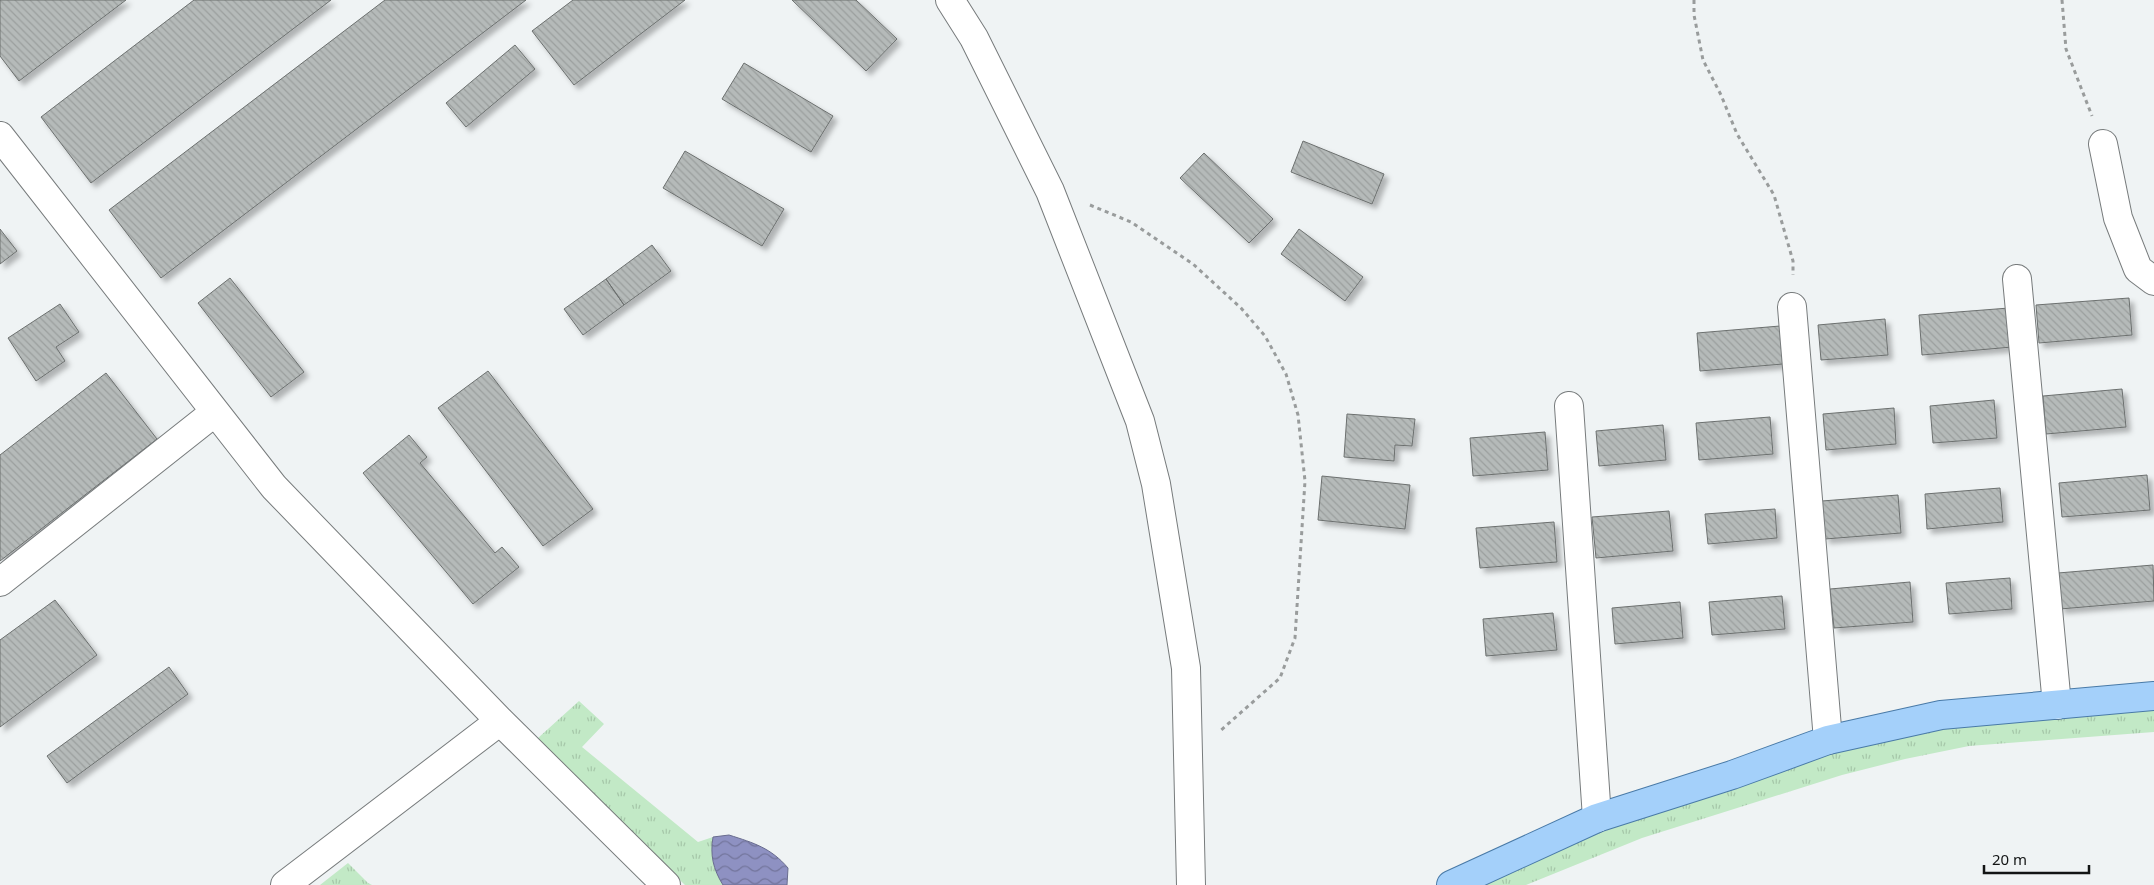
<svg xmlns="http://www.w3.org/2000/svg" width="2154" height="885" viewBox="0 0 2154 885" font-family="'Noto Sans',sans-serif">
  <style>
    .grass { fill: url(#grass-tufts) }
    .water { fill: url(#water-waves); stroke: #696c8e }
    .building { fill: url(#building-back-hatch); stroke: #6c706f; filter: url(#shadow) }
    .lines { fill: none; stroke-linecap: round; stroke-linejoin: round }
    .minor-casing { stroke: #777b7c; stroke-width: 30 }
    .major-casing { stroke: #497aa7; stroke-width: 30 }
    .path { stroke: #999c9c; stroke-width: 3; stroke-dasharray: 4 4; stroke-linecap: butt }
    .minor { stroke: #fff; stroke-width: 28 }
    .major { stroke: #a4d0fa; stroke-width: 28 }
  </style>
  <defs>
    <pattern id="grass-tufts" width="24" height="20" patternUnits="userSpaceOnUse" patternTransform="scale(1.25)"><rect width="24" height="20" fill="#c2e9c6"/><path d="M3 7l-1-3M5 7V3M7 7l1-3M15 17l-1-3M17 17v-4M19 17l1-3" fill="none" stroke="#a6c7a9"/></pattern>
    <pattern id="water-waves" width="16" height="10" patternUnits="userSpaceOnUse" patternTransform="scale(1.25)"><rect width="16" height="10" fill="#8e91c2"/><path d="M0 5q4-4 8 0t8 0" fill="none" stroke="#73759c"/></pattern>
    <pattern id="building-back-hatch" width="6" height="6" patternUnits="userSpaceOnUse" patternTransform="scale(1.25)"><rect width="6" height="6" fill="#b5bab9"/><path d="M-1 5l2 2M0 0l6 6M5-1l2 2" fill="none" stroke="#9b9f9e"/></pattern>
    <filter id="shadow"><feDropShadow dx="4.5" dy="4.5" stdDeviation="2.5" flood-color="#0004"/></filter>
  </defs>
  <rect width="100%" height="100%" fill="#eff3f4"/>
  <path class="grass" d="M579,701L604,724L582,747L698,842L713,837C710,855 713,869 723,885H685L561,765L538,738Z
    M2154,710V732L1969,746L1905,759L1842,775L1642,838L1526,885H1480L1583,839L1634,820L1822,755L1943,726Z
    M348,863L368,883L372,885H320Z"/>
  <path class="water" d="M729,835C754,843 771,848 788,868L787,885H723C713,869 710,855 713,837Z"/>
  <path class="building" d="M0,0H126L19,81L0,56Z
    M194,0H331L91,183L41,117Z
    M385,0H526L161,278L109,210Z
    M573,0H685L574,85L532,31Z
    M792,0H856L897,39L866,71Z
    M515,45L535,69L466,127L446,103Z
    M744,63L833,116L811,152L722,99Z
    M1303,141L1384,174L1372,204L1291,172Z
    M685,151L784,209L762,246L663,188Z
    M1204,153L1273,219L1249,243L1180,178Z
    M0,229L17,251L0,264Z
    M1299,229L1363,277L1345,301L1281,254Z
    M652,245L671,271L624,305L606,279Z
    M230,278L304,372L271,397L198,303Z
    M606,279L624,305L583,335L564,309Z
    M2129,298L2132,335L2039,343L2036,305Z
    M60,304L79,332L56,347L65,361L36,381L8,338Z
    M2009,308L2012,347L1922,355L1919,315Z
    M1885,319L1888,355L1821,360L1818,325Z
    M1780,326L1783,364L1700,371L1697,333Z
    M488,371L593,509L543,546L438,408Z
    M106,373L157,439L0,561V455Z
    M2122,389L2126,427L2046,434L2043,396Z
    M1994,400L1997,438L1933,443L1930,406Z
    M1894,408L1896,444L1826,450L1823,414Z
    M1347,414L1415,419L1412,446L1395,445L1394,461L1344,457Z
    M1770,417L1773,454L1699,460L1696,423Z
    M1663,425L1666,460L1599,466L1596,431Z
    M1545,432L1548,470L1473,476L1470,438Z
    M409,435L427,457L420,463L495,553L502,547L519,567L473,604L363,473Z
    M2147,475L2150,510L2062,517L2059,483Z
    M1322,476L1410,485L1405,529L1318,520Z
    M2000,488L2003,522L1927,529L1925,494Z
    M1898,495L1901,533L1825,539L1822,501Z
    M1775,509L1777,538L1708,544L1705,514Z
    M1669,511L1673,551L1596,558L1592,517Z
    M1554,522L1557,562L1480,568L1476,528Z
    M2153,565L2154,601L2060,609L2058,573Z
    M2010,578L2012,609L1949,614L1946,583Z
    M1910,582L1913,622L1834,628L1830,589Z
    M1782,596L1785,629L1712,635L1709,602Z
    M55,600L97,655L0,727V640Z
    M1680,602L1683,638L1615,644L1612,608Z
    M1553,613L1557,650L1486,656L1483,619Z
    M169,667L188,694L67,783L47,756Z"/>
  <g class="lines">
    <g class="minor-casing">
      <path id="minor" d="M950,0L974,38L1050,191L1140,421L1156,484L1186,668L1191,885
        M0,136L274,487L500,721L666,885
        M2103,144L2118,218L2138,269L2154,281
        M2017,279L2057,705
        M1792,307L1828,740
        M1569,406L1597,818
        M0,582L215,412
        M285,885L500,721"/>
    </g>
    <g class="major-casing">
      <path id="major" d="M1451,885L1597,818L1732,775L1828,740L1941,715L2154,696"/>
    </g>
    <path class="path" d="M1694,0V15L1703,60L1721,95L1737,134L1774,195L1793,261V275
      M2062,0L2066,49L2092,116
      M1090,205L1131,222L1193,264L1241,308L1265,336L1286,374L1298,415L1305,481L1295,638L1280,678L1220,731"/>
    <use href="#minor" class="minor"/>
    <use href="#major" class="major"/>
  </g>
  <path d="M1984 865v8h105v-8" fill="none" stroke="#121414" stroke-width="2.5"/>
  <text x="1992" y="865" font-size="15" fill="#121414" stroke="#eff3f4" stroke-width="4" paint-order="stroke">20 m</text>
</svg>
